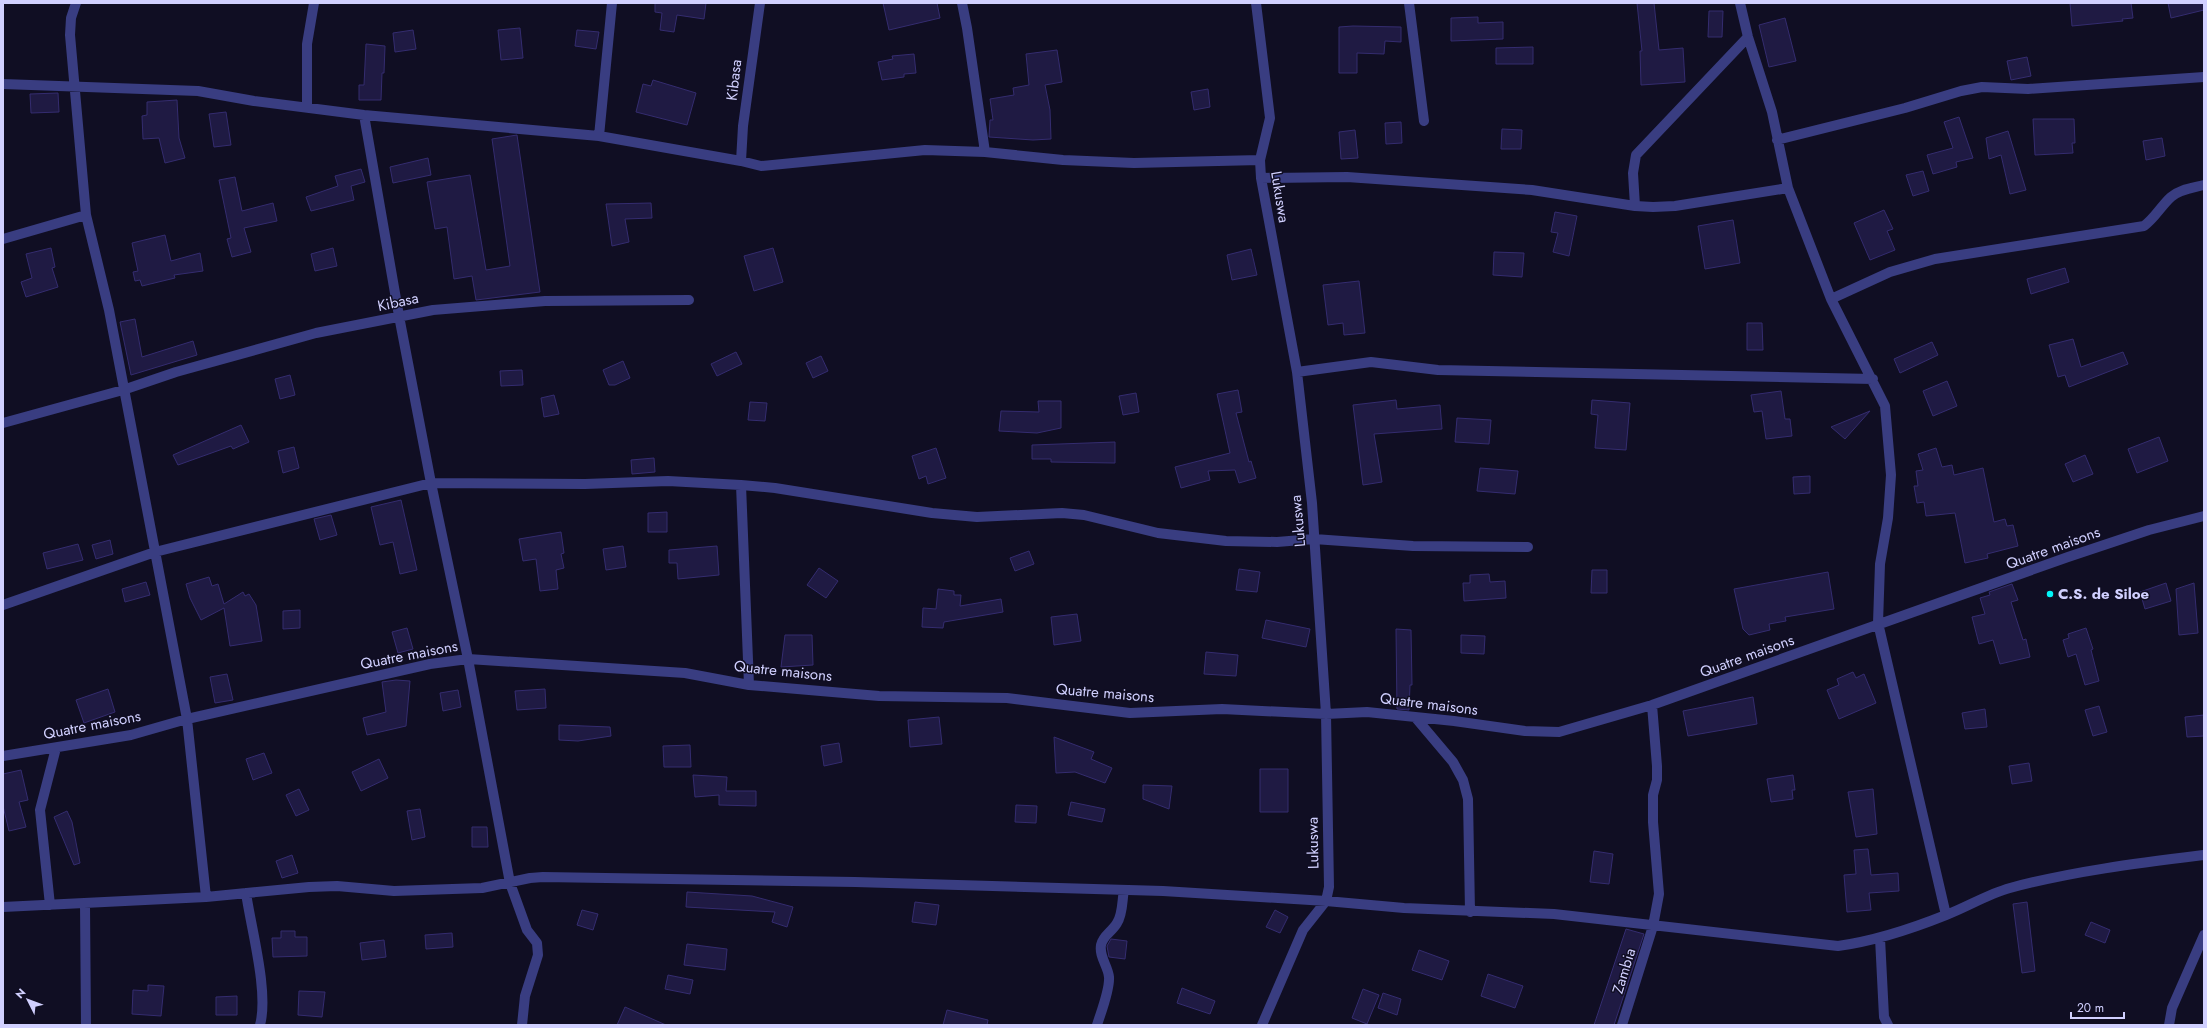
<svg xmlns="http://www.w3.org/2000/svg" width="2207" height="1028" viewBox="0 0 2207 1028" font-family="Jost,sans-serif">
  <style>
    .building { fill: #1f1a43; stroke: #342c6f }
    .lines { fill: none; stroke-linecap: round; stroke-linejoin: round }
    .street { stroke: #393d81; stroke-width: 10 }
    .poi-dot { fill: #02f5f8; stroke: #100e23; stroke-width: 1.5 }
    .labels { text-anchor: middle; dominant-baseline: central; stroke-width: 3; stroke-linejoin: round; paint-order: stroke }
    .street-label { font-size: 15px; fill: #d1d0ff; stroke: #100e23 }
    .poi-label { font-size: 15px; font-weight: bold; fill: #d1d0ff; stroke: #100e23; text-anchor: start }
  </style>
  <rect width="100%" height="100%" fill="#100e23"/>
  <path class="building" d="M655,3H706L704,19L677,15L674,32L660,30L662,13L655,12Z
    M883,3H937L940,18L889,30Z
    M1637,3H1654L1659,50L1683,48L1685,82L1641,85L1640,51H1642Z
    M2070,3H2131L2133,18L2122,19L2123,21L2072,26Z
    M2168,3H2204V10L2171,18Z
    M1709,11H1723L1722,37H1708Z
    M1478,17V23L1503,22V39L1451,41V18Z
    M1785,18L1796,61L1769,67L1759,25Z
    M1353,26L1401,27V42L1385,41L1384,54L1357,53V73H1339V27Z
    M520,28L523,58L501,60L498,30Z
    M413,30L416,49L395,52L393,33Z
    M577,30L599,32L596,49L575,46Z
    M366,44L385,46L384,73H382L381,100H359V85H364Z
    M1533,47V64H1496V48Z
    M1057,50L1062,82L1045,85L1050,110L1051,139L1033,140L989,137L990,120H993L990,99L1014,95L1013,88L1029,85L1026,54Z
    M914,54L916,73L904,74V77L882,80L878,62L893,59L892,56Z
    M2027,57L2031,76L2011,80L2007,61Z
    M653,80L696,93L687,125L636,112L643,84L651,86Z
    M1208,89L1210,107L1194,110L1191,92Z
    M58,93L59,112L31,113L30,94Z
    M177,100L179,138L185,158L165,163L159,138L143,139L142,116L147,115V102Z
    M226,112L231,145L214,147L209,114Z
    M1959,117L1973,158L1956,162L1957,167L1933,174L1927,155L1953,148L1944,122Z
    M2033,119H2074L2075,143H2072L2073,153L2035,155Z
    M1401,122L1402,143L1386,144L1385,123Z
    M1502,129L1522,130L1521,149H1501Z
    M1355,130L1358,158L1341,159L1339,132Z
    M2008,131L2026,190L2010,194L2001,155L1989,159L1986,138Z
    M517,135L540,292L476,300L472,276L454,279L447,227L435,229L427,182L470,175L486,270L510,266L492,139Z
    M2162,138L2165,156L2146,160L2143,141Z
    M428,158L431,175L393,183L390,167Z
    M361,169L365,182L351,186L354,200L311,211L306,197L338,186L335,176Z
    M1923,171L1929,191L1913,196L1906,175Z
    M235,177L242,211L273,203L277,221L244,228L251,252L232,257L227,239L231,238L219,180Z
    M651,203L652,218L625,219L629,242L612,246L606,204Z
    M1884,210L1893,229L1887,231L1895,250L1870,260L1854,223Z
    M1555,212L1577,216L1569,256L1553,252L1558,233L1551,232Z
    M1733,220L1740,263L1705,269L1698,226Z
    M165,235L171,261L200,253L203,271L174,275L175,278L142,286L140,280L135,281L133,272L138,271L132,243Z
    M51,248L55,267L52,268L58,287L26,297L21,282L32,278L26,254Z
    M333,248L337,266L315,271L311,254Z
    M773,248L783,282L754,291L744,256Z
    M1251,249L1257,275L1232,280L1227,255Z
    M1494,252L1524,253L1522,277L1493,275Z
    M2065,268L2069,282L2031,294L2027,279Z
    M1359,281L1365,333L1344,335L1343,323L1328,325L1323,285Z
    M135,319L142,357L193,341L197,355L131,375L120,322Z
    M1747,323H1762L1763,350H1747Z
    M2073,339L2081,367L2123,352L2128,364L2069,387L2065,375L2058,377L2049,345Z
    M1932,342L1938,355L1900,373L1894,359Z
    M736,352L742,364L717,376L711,364Z
    M821,356L828,371L813,378L806,363Z
    M623,361L630,378L615,385H609L603,370Z
    M522,370L523,385L501,386L500,371Z
    M290,375L295,395L280,399L275,379Z
    M1947,381L1957,406L1933,416L1923,391Z
    M1238,390L1242,412L1236,413L1249,462L1251,461L1256,478L1239,483L1235,470L1208,471L1210,480L1181,488L1175,467L1230,453L1217,394Z
    M1781,391L1785,419H1790L1792,436L1766,439L1762,411L1754,412L1751,395Z
    M1136,393L1139,412L1123,415L1119,396Z
    M554,395L559,414L544,417L541,398Z
    M1396,400L1397,409L1440,405L1442,429L1374,434L1382,482L1363,485L1353,405Z
    M1592,400L1630,403L1626,450L1595,448L1598,415L1591,414Z
    M1038,401H1061V428L1037,433L999,431L1001,411L1039,412Z
    M750,402L767,403L765,421L748,420Z
    M1870,411L1845,439L1831,427Z
    M1457,418L1491,420L1489,444L1455,442Z
    M241,425L249,442L233,449L231,446L178,465L173,455Z
    M2159,437L2168,461L2137,473L2128,449Z
    M1115,442V463L1051,462V459H1032V445Z
    M294,447L299,468L283,473L278,451Z
    M936,448L946,478L928,484L926,476L919,479L912,456Z
    M1936,448L1942,467L1952,465L1954,475L1983,468L1994,522L2005,519L2007,526L2013,525L2018,546L1987,554L1988,558L1965,563L1955,513L1926,516L1924,502L1917,503L1914,486H1918L1916,471L1923,470L1918,454Z
    M2085,455L2093,474L2073,482L2065,464Z
    M654,458L655,472L632,474L631,460Z
    M1480,468L1518,471L1515,494L1477,491Z
    M1810,476V493L1794,494L1793,477Z
    M401,500L417,570L400,574L393,542L380,545L371,507Z
    M667,512V532H648V513Z
    M331,515L337,535L320,540L314,519Z
    M561,532L564,553L561,554L564,568L556,570L558,589L540,591L536,559L523,561L519,539Z
    M110,540L113,554L96,559L92,545Z
    M78,544L83,560L47,569L43,553Z
    M623,546L626,567L606,570L603,549Z
    M717,546L719,575L678,579L677,563H669V550Z
    M1029,551L1034,564L1015,571L1010,558Z
    M819,568L838,581L826,598L807,585Z
    M1239,569L1260,572L1257,592L1236,590Z
    M1592,570H1607V593H1591Z
    M1828,572L1834,609L1785,617L1786,621L1769,624L1770,630L1749,635L1743,629L1734,589Z
    M1489,574L1490,582L1505,581L1506,598L1464,601L1463,583H1470V575Z
    M209,577L212,586L218,584L224,604L243,592L245,596L249,594L256,605L262,641L230,646L224,608L201,620L190,598L186,584Z
    M146,582L150,595L125,602L122,589Z
    M2166,583L2171,601L2145,609L2140,592Z
    M2194,583L2198,633L2179,635L2176,589Z
    M2012,584L2018,600L2011,602L2023,640L2026,639L2030,657L2000,664L1993,640L1979,644L1972,617L1985,614L1980,598L1990,595L1989,592Z
    M938,589L954,591V595H961L960,606L1001,599L1003,612L944,622L943,628L922,627L923,608L936,609Z
    M300,610V628L283,629V611Z
    M1077,614L1081,641L1054,645L1051,617Z
    M1266,620L1310,629L1306,647L1262,638Z
    M407,628L413,649L398,653L392,632Z
    M2086,628L2093,649L2091,650L2099,681L2085,685L2076,654L2068,657L2063,640L2069,638L2068,634Z
    M1396,629L1411,630L1412,685H1410L1409,710L1397,709Z
    M785,635H812L813,665L781,667Z
    M1461,635L1485,636L1484,654L1461,653Z
    M1206,652L1238,655L1236,676L1204,674Z
    M1853,672L1856,678L1864,674L1876,703L1839,719L1827,690L1839,685L1837,679Z
    M227,674L233,700L215,703L210,677Z
    M396,680L410,681L406,726L367,735L363,718L386,712L382,682Z
    M108,689L115,712L84,723L76,700Z
    M545,689L546,708L517,710L515,691Z
    M458,690L461,707L443,711L440,693Z
    M1753,697L1757,724L1688,736L1683,711Z
    M2099,706L2107,732L2093,736L2085,710Z
    M1985,709L1987,727L1965,729L1962,713Z
    M2204,715V736L2187,737L2185,717Z
    M939,717L942,744L910,747L908,720Z
    M559,725L610,727L611,736L578,741L559,740Z
    M1054,737L1094,752L1091,759L1112,768L1105,783L1075,772L1056,773Z
    M839,743L842,762L824,766L821,746Z
    M690,745L691,767H664L663,746Z
    M264,753L272,773L253,780L246,759Z
    M379,759L388,778L361,791L352,772Z
    M2029,763L2032,781L2012,784L2009,766Z
    M1260,769H1288V812H1260Z
    M21,770L28,800L19,802L26,827L9,831L3,806V774Z
    M693,775L727,777L726,791H756V806L719,805V795L695,797Z
    M1793,775L1795,790H1792L1793,799L1771,802L1767,779Z
    M1143,785L1172,786L1169,809L1143,799Z
    M299,789L309,810L296,816L286,795Z
    M1873,789L1877,834L1856,837L1848,792Z
    M1071,802L1105,809L1102,822L1068,815Z
    M1016,805L1037,806L1036,823L1015,822Z
    M420,809L425,837L412,840L407,811Z
    M67,811L72,822L80,863L74,865L54,817Z
    M472,827H487L488,847H472Z
    M1868,849L1871,875L1898,873L1899,891L1869,893L1871,910L1847,912L1844,875L1856,874L1854,850Z
    M1594,851L1613,854L1609,884L1590,882Z
    M292,855L298,873L282,878L276,861Z
    M687,892L752,896L793,907L787,927L772,922L775,912L686,907Z
    M915,902L939,905L936,925L912,922Z
    M2027,902L2035,971L2022,973L2013,904Z
    M582,910L598,914L593,930L577,925Z
    M1275,910L1288,917L1280,933L1266,927Z
    M2091,922L2110,930L2105,943L2085,935Z
    M1626,929L1644,934L1614,1025H1594Z
    M281,931H295V937H307V956L273,957L272,938H281Z
    M452,933L453,947L426,949L425,935Z
    M1111,939L1127,941L1125,959L1109,957L1107,946Z
    M384,940L386,957L362,960L360,943Z
    M687,944L727,949L725,970L684,965Z
    M1419,950L1449,961L1442,980L1412,970Z
    M1488,974L1523,986L1515,1008L1481,996Z
    M668,975L693,980L690,994L665,989Z
    M148,985L164,986L161,1016L132,1014L133,990L148,991Z
    M1182,988L1215,1001L1210,1014L1177,1003Z
    M1363,989L1379,995L1367,1024L1352,1018Z
    M299,991L325,992L322,1017L298,1015Z
    M1383,993L1401,999L1397,1015L1378,1008Z
    M237,996V1015H216V997Z
    M625,1007L666,1025H617Z
    M947,1010L988,1020L987,1025H943Z"/>
  <g class="lines">
    <path class="street" d="M76,3L71,18L70,35L86,215L109,310L187,719L206,897
      M962,3L967,28L985,152
      M1256,3L1270,118L1260,160L1261,178L1297,372L1312,503L1326,714L1329,887L1326,901L1303,930L1262,1025
      M1409,3L1424,121
      M1740,3L1748,37L1772,112L1788,188L1831,299L1885,406L1891,475L1888,518L1880,564L1878,623L1946,915
      M3,84L198,91L254,101L364,115L599,136L741,161L761,166L925,150L985,152L1063,160L1134,163L1260,160
      M307,107V44L314,3
      M364,115L399,316L431,483L468,659L510,883L527,930L537,943L538,955L525,996L522,1025
      M599,136L612,3
      M1777,140L1905,108L1961,91L1982,87L2028,89L2204,77
      M741,161L743,126L760,3
      M1261,178L1347,177L1532,190L1635,206L1653,207L1675,206L1788,188
      M1635,206L1633,173L1636,155L1748,37
      M3,239L86,215
      M1831,299L1890,272L1935,259L2144,226C2155,218 2161,206 2171,197C2180,189 2193,188 2204,185
      M1297,372L1371,362L1438,370L1873,379
      M3,423L123,390L176,372L316,333L433,310L545,301L689,300
      M741,485L749,685
      M3,605L155,552L431,483L585,484L668,481L741,485L775,488L932,513L977,517L1062,513L1084,515L1158,533L1226,541L1277,542L1314,539L1413,546L1528,547
      M1415,717L1453,762L1463,780L1468,799L1470,912
      M3,756L131,735L187,719L430,664L468,659L685,673L749,685L879,696L1007,698L1130,713L1222,709L1326,714L1367,712L1454,721L1525,731L1559,732L1652,705L2068,557L2149,530L2204,516
      M246,893C251,928 269,992 260,1025
      M85,904L86,1025
      M50,905L40,810L56,748
      M3,907L206,897L309,887L337,886L394,891L482,888L530,878L543,877L855,882L1163,891L1326,901L1404,908L1554,914L1838,946C1875,941 1911,929 1946,915C1967,907 1988,894 2010,888C2073,871 2139,863 2204,855
      M1880,938L1884,1017L1888,1025
      M1097,1025C1101,1012 1110,990 1109,977C1108,966 1099,957 1101,945C1103,935 1112,932 1117,923C1123,914 1122,900 1124,890
      M1622,1025L1653,926L1659,894L1653,822V795L1657,780V766L1652,705
      M2169,1025L2172,1008L2204,935"/>
  </g>
  <circle class="poi-dot" cx="2050" cy="594" r="4"/>
  <g class="labels">
    <g class="street-label">
      <text transform="translate(734 80) rotate(-83)">Kibasa</text>
      <text transform="translate(1280 197) rotate(81)">Lukuswa</text>
      <text transform="translate(398 302) rotate(-12)">Kibasa</text>
      <text transform="translate(1298 521) rotate(-95)">Lukuswa</text>
      <text transform="translate(2053 548) rotate(-20)">Quatre maisons</text>
      <text transform="translate(409 655) rotate(-11)">Quatre maisons</text>
      <text transform="translate(1747 656) rotate(-20)">Quatre maisons</text>
      <text transform="translate(783 671) rotate(6)">Quatre maisons</text>
      <text transform="translate(1105 693) rotate(5)">Quatre maisons</text>
      <text transform="translate(1429 704) rotate(7)">Quatre maisons</text>
      <text transform="translate(92 725) rotate(-11)">Quatre maisons</text>
      <text transform="translate(1313 843) rotate(-91)">Lukuswa</text>
      <text transform="translate(1624 971) rotate(-73)">Zambia</text>
    </g>
    <g class="poi-label">
      <text x="2058" y="594">C.S. de Siloe</text>
    </g>
  </g>
  <rect width="2207" height="1028" fill="none" stroke="#d1d0ff" stroke-width="8"/>
  <g transform="translate(28 1000) rotate(312)" stroke="#100e23" stroke-width="3" paint-order="stroke">
  <path d="M0-3L7 15L0 10L-7 15Z" fill="#d1d0ff"/>
  <text y="-6" font-size="11" font-weight="bold" text-anchor="middle" fill="#d1d0ff">N</text>
  </g>
  <path d="M2071 1012v6h53v-6" fill="none" stroke="#d1d0ff" stroke-width="2"/>
  <text x="2077" y="1012" font-size="12" fill="#d1d0ff" stroke="#100e23" stroke-width="3" paint-order="stroke">20 m</text>
</svg>
